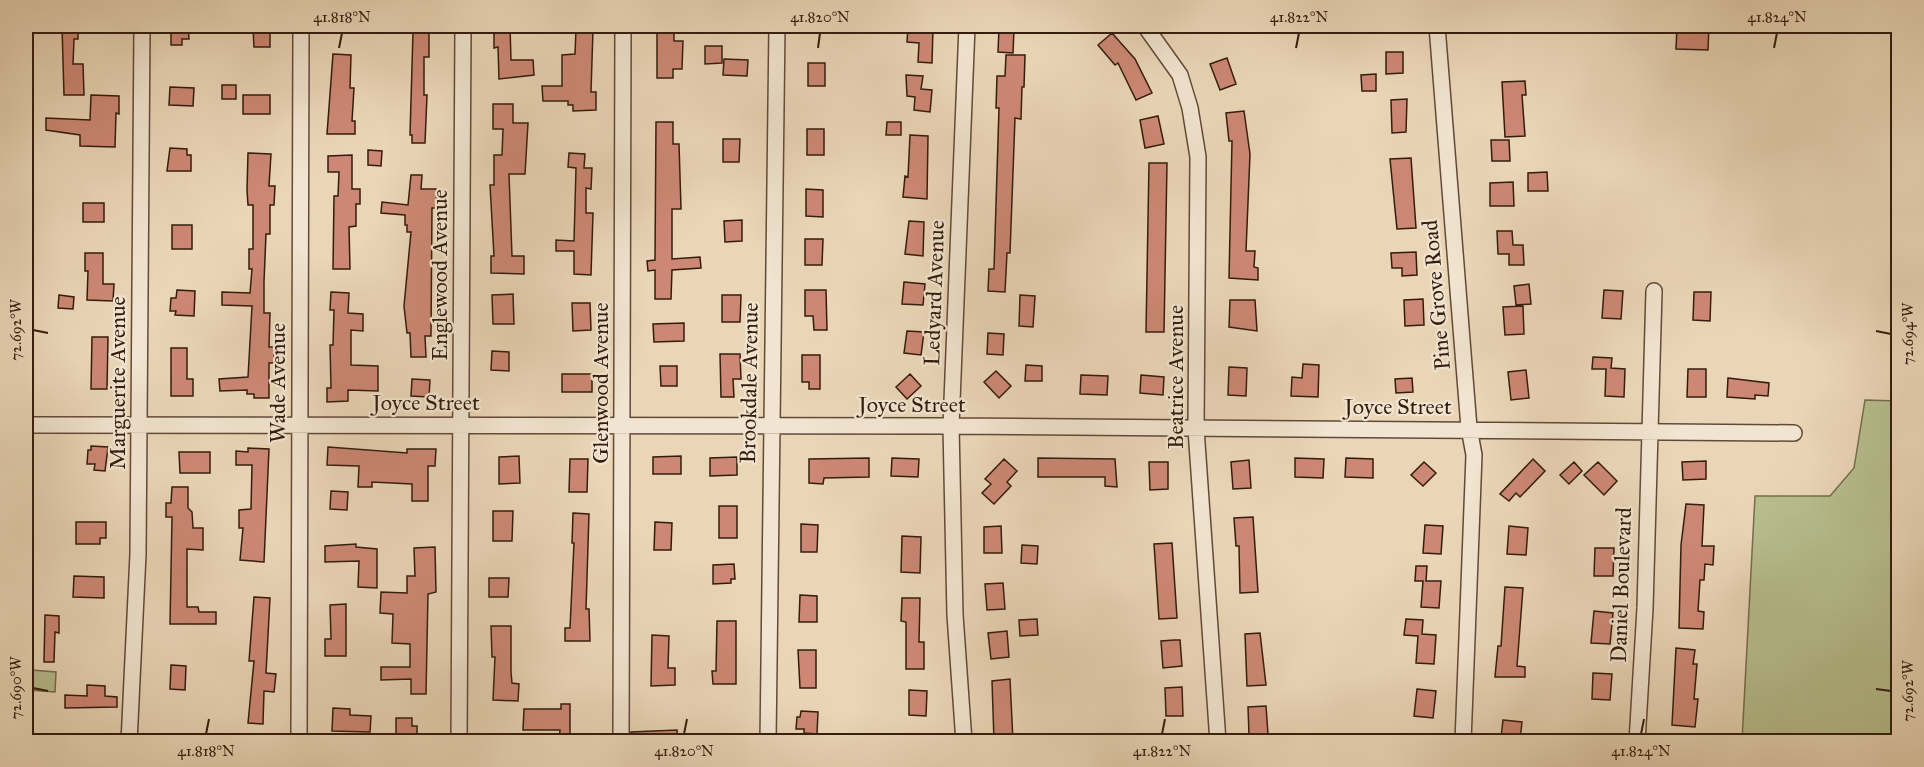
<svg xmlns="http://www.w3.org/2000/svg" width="1924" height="767" viewBox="0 0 1924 767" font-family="'IM FELL Great Primer',serif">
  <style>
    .green { fill: #b7be8e; stroke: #766d4e; stroke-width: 1.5 }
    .building { fill: #cd8875; stroke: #341c0d; stroke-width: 1.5 }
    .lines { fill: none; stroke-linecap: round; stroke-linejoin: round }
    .street-casing { stroke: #624a38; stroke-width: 18 }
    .street { stroke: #f1e4d0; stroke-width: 15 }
    .ticks { fill: none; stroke: #341c0d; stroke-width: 2 }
    .labels { text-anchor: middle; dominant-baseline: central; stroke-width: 4.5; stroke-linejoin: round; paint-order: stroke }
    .street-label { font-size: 22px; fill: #341c0d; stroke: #f1e4d0 }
    .neatline { fill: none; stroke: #341c0d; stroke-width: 2 }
    .ticks-label { font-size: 15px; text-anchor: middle; fill: #341c0d }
  </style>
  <rect width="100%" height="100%" fill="#ead6b7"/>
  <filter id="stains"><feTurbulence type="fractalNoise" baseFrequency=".00333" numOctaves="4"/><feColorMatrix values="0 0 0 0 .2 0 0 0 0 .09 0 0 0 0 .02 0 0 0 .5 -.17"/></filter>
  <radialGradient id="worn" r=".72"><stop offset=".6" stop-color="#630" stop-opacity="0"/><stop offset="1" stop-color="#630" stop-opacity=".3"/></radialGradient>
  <path class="green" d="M1865,400L1898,401V741H1742L1755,496H1830L1854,468Z
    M31,670L56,672L55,692L29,690Z"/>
  <path class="building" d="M62,26H78V39H74L73,64H83L84,95H64Z
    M171,26H188L189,39H182V45H171Z
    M494,26H510L511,60H533L534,75L499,79L498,47L494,48Z
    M657,26H674V41H683L682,69H673V78H657Z
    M1677,26H1709L1708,50L1676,49Z
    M253,27H270V47H254Z
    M908,27L933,28L932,63L918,62L919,43L907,42Z
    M999,28L1014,29L1013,53L998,52Z
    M576,29H593L591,92H596V110L573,111V105H568V101H543L542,86H562V55L575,54Z
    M413,32L429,33V57H424V95H427L425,143H412V135H410Z
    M1112,33L1135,59L1152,93L1136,100L1118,63L1115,65L1098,45Z
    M705,46H722V63L705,64Z
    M1386,52H1403V73L1386,74Z
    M333,54L351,55L350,88H354L352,121H355V134H327Z
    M1006,55H1025L1024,87H1022L1021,119L1015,118L1010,253H1007L1005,292L988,291L989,269H994L999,108H996L997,76H1005Z
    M1227,58L1236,84L1220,90L1210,64Z
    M724,59L748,60L747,76L723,75Z
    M808,63H825V86H808Z
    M1376,74V91H1362L1361,75Z
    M906,75L923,76L921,89L932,90L930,112L914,110L915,97L907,96Z
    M1525,81L1526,95H1522L1525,136L1505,137L1502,82Z
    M222,85H236V99H222Z
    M170,87L194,88L193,106L169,105Z
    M91,95L119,96V114L116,113L115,147L80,146V135L46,130V118L90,120Z
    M243,95H270V114H243Z
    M1407,99L1406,132L1392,133L1391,100Z
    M493,104H513V123H528L525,174H509L512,256H524V274L491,273V256H494L490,185H494V155H502L503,129H493Z
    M1244,111L1250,154L1246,251H1255L1254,267L1258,268V280L1229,278L1232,141H1229L1226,113Z
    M1158,116L1164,144L1145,148L1140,120Z
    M656,122H673V144H679L681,209H672V259L700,257L701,268L672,270L671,299H655V270L648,271L647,261L655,260Z
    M887,122H901V135H886Z
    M807,129H824V155H807Z
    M910,135L928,136L927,199L903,197L905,176L908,177Z
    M723,139H740L739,162H723Z
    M1491,140H1509L1510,161H1492Z
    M170,148L187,149V155H191V171H167Z
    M368,150L382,151L381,166L368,165Z
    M248,153L271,154L269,186H275L274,205H270V234H266L264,282V313H270L269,347H274V363H269V398H254V394H247V390L220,391L219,379L248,377L252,306L222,305V292L250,293L252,269H249V249H253V205H248L247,190Z
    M569,153L585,154L584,168H592L591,189L586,188V213H593L591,275L574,274V251H556V240L574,241L576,168L568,167Z
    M352,155V189H360V204H356V226L349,227L350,269H333L334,196H338L339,172H328V156Z
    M1411,158L1416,228L1397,229L1390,159Z
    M1149,163H1167L1164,332H1146Z
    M1547,172L1548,191H1528V173Z
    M411,175H422L421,189H436L437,208H432L431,336H425L426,357H411L410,333H407L404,306L411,232H407V225H405V215L381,213L382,202L408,205Z
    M1513,182L1514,206H1490V183Z
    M806,189L823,190V217L806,216Z
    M83,203H104V222H83Z
    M742,220V241L725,242L724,221Z
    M909,221L924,222L923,256L905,254Z
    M172,225H192V249H172Z
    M1497,231H1512L1513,245H1523L1524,265H1509V254H1498Z
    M805,239H823L822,265H805Z
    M1416,252L1417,275L1402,276V268H1392L1391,253Z
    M85,253H103V284H114L113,301L87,300L88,271H85Z
    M904,282L925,284L923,305L902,304Z
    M1529,284L1531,304L1516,305L1514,286Z
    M177,290L195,291L194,316L175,315L176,311H170L171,298H176Z
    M805,290H826L827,330H814L813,316H805Z
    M1604,290L1623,291L1621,319L1602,318Z
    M331,292L349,293L348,313L363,314V331L351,330V365L378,366V391L348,390V401L327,402V388H331L330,345H333L334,310H330Z
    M1694,292H1711L1710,321L1693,320Z
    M513,294L514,324H493L492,295Z
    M59,295L74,297L73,309L58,308Z
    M722,295H741L740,322H722Z
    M1020,295L1035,296L1033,327L1019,326Z
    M1423,299L1424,325L1405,326L1404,300Z
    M1230,300H1255L1257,331L1229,327Z
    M572,303H590L591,330L573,331Z
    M1523,306L1524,334L1505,335L1503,307Z
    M684,323V341L654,342L653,324Z
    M907,331L924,332L921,355L904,353Z
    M988,333L1004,334L1003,355L987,354Z
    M92,337H108L107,389H91Z
    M171,348H187V379H193V396H171Z
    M492,351L509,352V371L491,370Z
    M720,354H740L741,379H733L734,397H721Z
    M802,355H820V389H809V382H802Z
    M1593,357L1612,358L1611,368L1625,369L1624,397L1605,396L1606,369H1592Z
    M1303,364L1319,365L1318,397L1291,396L1292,377L1302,378Z
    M1026,365L1042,366V381H1025Z
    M660,366H677V386H661Z
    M1229,367L1247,368L1246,396L1228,395Z
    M1688,369H1706V397H1687Z
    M1526,370L1529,398L1511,400L1508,372Z
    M996,371L1011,386L999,398L984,382Z
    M562,374H592V392H562Z
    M910,374L921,386L907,399L896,387Z
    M1081,375L1108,376L1107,395L1080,394Z
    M1141,375L1164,377L1163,395L1140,393Z
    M1412,378L1413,392L1396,393L1395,379Z
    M1728,378L1769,383L1768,396L1755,395V399L1727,397Z
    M412,379L430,380L429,397L411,396Z
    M91,446L108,447L105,471L94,470L95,464H87L88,450H91Z
    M328,447L407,453V449H436L435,466H428V501H412V484L372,482V487H358L359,466L327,465Z
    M248,448L269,449L264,562L240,560L243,528H239V510L251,509L252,465H236V451L248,452Z
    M179,452H210V473H180Z
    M519,456L520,483L499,484V457Z
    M681,456V474H653V457Z
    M737,457V475L710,476V458Z
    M869,458V477L824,478L823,484L809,483V459Z
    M892,458L919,459L918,477L891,476Z
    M1038,458L1115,459L1117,487L1105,486V477H1038Z
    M1295,458L1324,459L1323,478L1295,477Z
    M1346,458L1373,459V478L1345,477Z
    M570,459H588L587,492H569Z
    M1004,459L1017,471L1007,482L1011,486L994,504L982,493L991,484L985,479Z
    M1533,459L1545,471L1520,497L1516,493L1509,501L1500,494Z
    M1249,460L1251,488L1233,489L1231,462Z
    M1706,461V479L1683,480L1682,462Z
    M1149,462H1168V489L1150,490Z
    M1424,462L1436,473L1423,486L1411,475Z
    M1574,462L1582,471L1569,484L1560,475Z
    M1598,462L1617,481L1604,495L1584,475Z
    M172,487H188V508L192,512L193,528H203V550L187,549V607H198L199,612H216V624H170L172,517H166V503H171Z
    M331,491L348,492L347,510L330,509Z
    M1686,504L1704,505L1702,546H1714L1713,565L1705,564L1704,580H1700L1698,611L1704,612L1703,629L1679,628L1681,545Z
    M719,506H737V538H719Z
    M493,511H513L512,541H493Z
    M573,513L589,514L586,609H589L590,641H565V628H570L574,543H572Z
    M1253,517L1258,592L1240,593L1239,546H1236L1234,518Z
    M76,522H106V538H100V544H76Z
    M655,522L672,523L671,550H654Z
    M801,524L818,525L817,552H801Z
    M1425,525L1443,526L1441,554L1423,553Z
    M1001,526L1002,553H984V527Z
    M1509,526L1528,528L1526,555L1507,554Z
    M902,536L921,537L920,573L901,572Z
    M1172,543L1177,618L1159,619L1154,544Z
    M356,544V547L377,549V588L358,587L359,561L325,562V546Z
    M1022,545L1038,546L1037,564L1021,563Z
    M435,547L436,592L428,594L426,694H411V679L381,680V667H410V644L392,643L393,614L380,613L381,592L407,593V576H415L414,548Z
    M1595,548H1614L1613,576H1594Z
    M734,564L735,579H731V583L713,584V565Z
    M1416,566H1427L1426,581H1441L1439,608L1421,607L1423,581H1415Z
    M74,576L104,577V598L73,597Z
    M489,578H509L508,597H489Z
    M1003,583L1005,609L987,610L985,584Z
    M1505,587L1523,588L1517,666L1525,667V677H1495L1498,646H1501Z
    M800,595L817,596V622H799Z
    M254,597L270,598L266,673L276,674L274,692L264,691L263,724L248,723L254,661H249Z
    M902,598H920L919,642H924V669H906V622L901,621Z
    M346,604V656H325V639H331L330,605Z
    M1594,611L1613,613L1610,644L1591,643Z
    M45,615L59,616V633L55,632L54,662H44Z
    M1037,619L1038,635L1020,636L1019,620Z
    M1406,619L1423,620L1422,634L1436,635L1434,664L1416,663L1418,636L1404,635Z
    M717,621H736V684H713L712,671H716Z
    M491,626H511V672L512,683L519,684L518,701L493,700L495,657H492Z
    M1007,631L1009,657L991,659L988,633Z
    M1260,633L1266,685L1247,686L1245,634Z
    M652,635L669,636L668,668H675V685L651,686Z
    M1174,640H1180L1182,666L1163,668L1161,641Z
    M1676,648L1695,650L1693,664H1697L1694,699H1698L1695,727L1672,725Z
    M798,650H816V688H800Z
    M171,665L186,666L185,690L170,689Z
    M1593,673L1612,674L1610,700L1592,699Z
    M1010,679L1013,741H994L992,681Z
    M87,685L105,686V696L117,697V707L65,708V695L87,696Z
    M1182,687L1183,716H1166L1165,688Z
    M1417,689L1436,691L1433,718L1414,716Z
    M909,690L927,691L926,716L909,715Z
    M561,704H570V741H559L560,730H523L524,709H561Z
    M1266,706L1268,734L1249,735L1248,707Z
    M333,708L350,709V715L371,716L370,732L332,731Z
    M801,711L818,712L817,734L804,733V729H796L797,717H800Z
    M396,718H412V726H417V741H396Z
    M1503,720L1522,722L1520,740L1501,737Z
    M677,730L678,741H631V732Z"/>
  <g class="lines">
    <g class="street-casing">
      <path id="street" d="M1145,26L1180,75L1190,108L1198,157L1196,429L1218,742
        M1437,26L1469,428L1474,455L1463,742
        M30,425L951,426L1794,433
        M129,742L138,554L142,26
        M299,742L301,26
        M459,742L463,26
        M621,742L623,26
        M768,742L777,26
        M964,742L955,615L951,426L967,26
        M1637,742L1645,608L1654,291"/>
    </g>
    <use href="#street" class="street"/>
  </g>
  <path class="ticks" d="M339,48L342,33M818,48L820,33M1296,48L1299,33M1774,48L1777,33M33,330L48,333M1876,331L1891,334M33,688L48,691M1876,689L1891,691M206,734L209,719M684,734L687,719M1162,734L1165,719M1641,734L1644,719"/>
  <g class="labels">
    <g class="street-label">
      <text transform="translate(439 275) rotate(-90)">Englewood Avenue</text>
      <text transform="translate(934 293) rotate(-88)">Ledyard Avenue</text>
      <text transform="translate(1436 295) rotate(-95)">Pine Grove Road</text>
      <text transform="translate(1175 377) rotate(-90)">Beatrice Avenue</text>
      <text transform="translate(117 383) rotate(-90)">Marguerite Avenue</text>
      <text transform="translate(277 383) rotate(-90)">Wade Avenue</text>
      <text transform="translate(600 383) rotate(-90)">Glenwood Avenue</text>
      <text transform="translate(749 383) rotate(-89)">Brookdale Avenue</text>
      <text x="426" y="402">Joyce Street</text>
      <text x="912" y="404">Joyce Street</text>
      <text x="1398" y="406">Joyce Street</text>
      <text transform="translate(1621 585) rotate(-88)">Daniel Boulevard</text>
    </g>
  </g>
  <rect width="1924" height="767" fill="none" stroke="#ead6b7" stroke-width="66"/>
  <rect x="33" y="33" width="1858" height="701" class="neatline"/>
  <g class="ticks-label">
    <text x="342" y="22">41.818°N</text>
    <text x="820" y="22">41.820°N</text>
    <text x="1299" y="22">41.822°N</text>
    <text x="1777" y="22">41.824°N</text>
    <text transform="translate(16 330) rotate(-90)" y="5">72.692°W</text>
    <text transform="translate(1908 334) rotate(-90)" y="5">72.694°W</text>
    <text transform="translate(16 688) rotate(-90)" y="5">72.690°W</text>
    <text transform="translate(1908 691) rotate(-90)" y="5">72.692°W</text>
    <text x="206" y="756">41.818°N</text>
    <text x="684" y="756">41.820°N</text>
    <text x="1162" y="756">41.822°N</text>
    <text x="1641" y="756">41.824°N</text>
  </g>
  <rect width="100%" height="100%" filter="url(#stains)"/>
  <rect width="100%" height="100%" fill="url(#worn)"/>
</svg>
